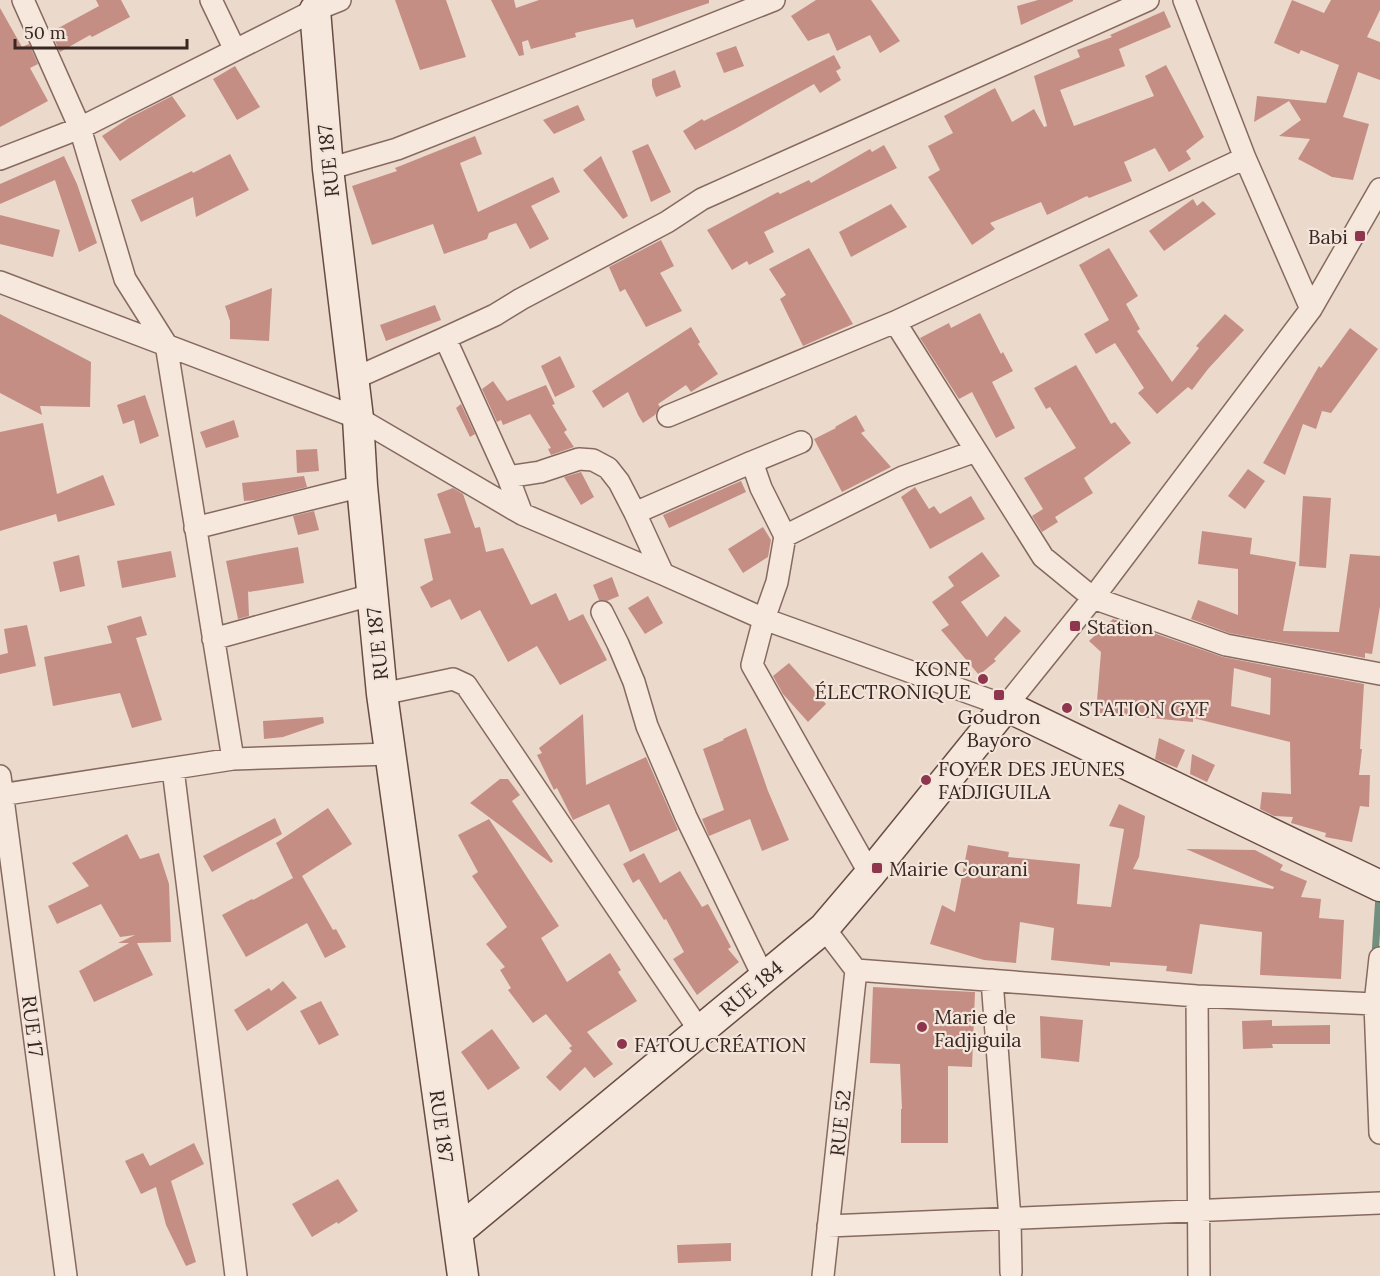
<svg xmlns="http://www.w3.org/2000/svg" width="1380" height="1276" viewBox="0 0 1380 1276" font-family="Lora,serif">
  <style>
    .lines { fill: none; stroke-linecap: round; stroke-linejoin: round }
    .stream { stroke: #728e7f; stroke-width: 7 }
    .building { fill: #c58e85; fill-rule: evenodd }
    .street-casing { stroke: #866a60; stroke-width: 24 }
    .secondary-casing { stroke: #684c43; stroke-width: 33 }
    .street { stroke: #f6e8dd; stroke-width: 21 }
    .secondary { stroke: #f6e8dd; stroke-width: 30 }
    .poi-dot { fill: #8f364f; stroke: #f3e5da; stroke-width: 2 }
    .labels { text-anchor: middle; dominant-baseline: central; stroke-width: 4.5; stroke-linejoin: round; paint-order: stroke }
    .street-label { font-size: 20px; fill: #382722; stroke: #f3e5da }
    .poi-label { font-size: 20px; fill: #382722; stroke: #f3e5da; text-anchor: start }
  </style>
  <rect width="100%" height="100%" fill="#ebd9cb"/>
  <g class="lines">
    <path class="stream" d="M1375,955L1379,896"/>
  </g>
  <path class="building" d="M96,0H121L130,17L92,37L90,35L60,52L51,32L99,6Z
    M395,0H446L466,57L420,70Z
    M491,0H514L516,8L539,0H709V3L636,28L633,19L575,33L576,37L531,49L528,40L522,42L524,55L519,56Z
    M816,0H871L900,41L880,53L870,35L837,51L829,33L808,41L791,16Z
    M1038,0H1073V1L1021,25L1017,6Z
    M1292,0L1324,13L1331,0H1380V10L1367,37L1380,42V80L1358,72L1343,117L1369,124L1353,180L1332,177L1298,159L1310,139L1279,136L1301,120L1289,101L1254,122L1257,96L1326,103L1339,65L1301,50L1299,54L1274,43Z
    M0,8L22,47L29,44L38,64L30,68L48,101L0,127Z
    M1164,11L1171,27L1119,49L1125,66L1060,90L1074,126L1154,96L1145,76L1166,65L1204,137L1186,151L1191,159L1169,172L1155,148L1124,162L1132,181L1089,198L1087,196L1047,215L1041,202L990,223L995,229L972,245L928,177L940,170L928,146L953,133L944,116L995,88L1012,122L1034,109L1044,127L1047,126L1034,76L1080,57L1077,50L1112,37L1110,35Z
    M736,46L744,66L724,73L716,53Z
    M834,55L841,68L836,71L841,80L820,93L814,84L735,129L695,150L683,131L702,119L704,121Z
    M235,66L260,107L237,120L213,79Z
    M675,70L681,87L656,97L652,86V79Z
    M172,96L186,116L120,161L102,136L129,118Z
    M578,105L585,120L554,134L543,120Z
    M475,136L482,154L460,163L478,212L553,177L560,192L531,206L549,239L530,249L516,223L489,233L487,239L444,254L433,224L372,245L352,186L397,171L395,168Z
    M648,144L671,192L651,202L632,151Z
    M884,145L897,168L764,232L774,252L749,265L747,261L732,270L707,230L778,192L780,194L809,180L811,183L870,149L872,152Z
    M230,154L249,190L196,217L193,197L141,222L131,200L192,171L193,173Z
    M64,156L77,184L97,243L79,252L55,180L0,204V184Z
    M601,156L628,216L623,219L583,170Z
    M1193,199L1197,206L1203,201L1216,214L1164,251L1149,231Z
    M891,204L907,227L851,257L839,232Z
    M0,215L60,230L53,257L0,244Z
    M661,240L674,266L660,273L682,311L646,327L625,289L620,292L609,267Z
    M809,248L853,324L803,346L780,299L786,295L769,269Z
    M1109,248L1138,296L1126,304L1140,329L1137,331L1172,382L1199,348L1196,346L1225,314L1244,330L1208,369L1192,390L1188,387L1157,414L1138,393L1144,388L1115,343L1096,354L1084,334L1109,320L1079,265Z
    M272,288L269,341L230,339V321L225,306Z
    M435,305L441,320L386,341L380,325Z
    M980,313L1001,354L1003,352L1013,371L992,382L1015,428L996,438L972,392L959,399L920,338L949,323L951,328Z
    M0,314L91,362L90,407L40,406L42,415L0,393Z
    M691,327L700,342L698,344L718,374L691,392L686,385L658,404L660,407L655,415L643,423L638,415L628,392L603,408L592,391Z
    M1350,328L1378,349L1331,413L1322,411L1316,429L1303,424L1285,475L1263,463L1319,366L1321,368Z
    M560,356L575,387L555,397L541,366Z
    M1076,365L1111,424L1115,422L1131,443L1084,478L1093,493L1055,517L1058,522L1042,532L1032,516L1043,509L1024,478L1076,448L1050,407L1046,409L1034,388Z
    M493,381L507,401L546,385L555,404L552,405L567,430L564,432L574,447L551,455L548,449L551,448L530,414L503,425L501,420L497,422L482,389Z
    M145,395L159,436L140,444L134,420L123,424L117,405Z
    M461,404L475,434L470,437L456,408Z
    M856,415L865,431L861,433L891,467L842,492L814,439L836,428L835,427Z
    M234,420L239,437L206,448L200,432Z
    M43,423L57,494L103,475L115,505L58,522L56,514L0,531V432Z
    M317,449L319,471L297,473L296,450Z
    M1248,469L1265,481L1245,509L1228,496Z
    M581,472L594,497L581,505L564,477Z
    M304,476L307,487L256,500L244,501L242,483Z
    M741,481L746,492L669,528L663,515Z
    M915,487L929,509L934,506L940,514L971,496L985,519L930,549L901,497Z
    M453,488L463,494L475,528L480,527L486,552L503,548L531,605L556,593L569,621L583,614L607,660L560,685L537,646L508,662L480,610L461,620L450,599L431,608L420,587L433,580L424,539L451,533L437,494Z
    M1303,496L1331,498L1326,568L1299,566Z
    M314,511L319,530L298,535L293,516Z
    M763,527L771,540L768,557L743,573L728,549Z
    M1202,531L1252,538L1250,554L1296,562L1283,631L1339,632L1350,554L1380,556V606L1372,654L1365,653V658L1229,633L1191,619L1198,600L1238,615V569L1198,564Z
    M298,547L304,583L249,592L248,591L249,616L238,619L226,561L260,554Z
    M171,551L176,577L122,588L117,561Z
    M982,552L1000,576L961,602L987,637L1005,616L1021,631L994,659L996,661L979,675L941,630L949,625L932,602L954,586L948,577Z
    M79,555L85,586L60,592L53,562Z
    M612,577L619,596L607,601L599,600L593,585Z
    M648,596L663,623L645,634L628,608Z
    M141,616L147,635L136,638L162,720L132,728L120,693L53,706L44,657L112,643L107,626Z
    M1113,619L1223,657L1364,684L1360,749H1362L1359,775H1370L1369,807L1360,806L1352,842L1325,837L1326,833L1291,823L1293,817L1274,816L1260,809L1262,792L1291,794L1290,742L1193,718V722L1096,713L1101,652L1089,641ZM1234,668L1271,678L1270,715L1231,706Z
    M27,625L36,666L0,674V655L8,653L4,629Z
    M789,663L826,704L808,722L783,694L773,676Z
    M583,714L586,785L646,757L678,830L630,852L609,804L573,820L557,788L554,790L537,755L542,753L539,748Z
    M323,717L324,723L283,737L264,739L263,721Z
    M746,728L768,791L789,840L762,851L750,819L709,836L702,819L724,810L703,749L724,740L723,739Z
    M1159,738L1185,750L1177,768L1155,759Z
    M1192,754L1215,765L1207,782L1190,774Z
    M500,779H508L520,795L512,801L553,861L551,863L470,803Z
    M1119,804L1145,816L1139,857L1133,869L1273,889L1274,887L1186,849L1255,850L1283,865L1280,870L1307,881L1301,897L1321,899L1319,918L1344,920L1341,979L1260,975L1262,932L1200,924L1192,974L1166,971L1167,966L1110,962V966L1051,960L1054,928L1020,922L1016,963L984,960L930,944L942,905L955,912L968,845L1009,852L1008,857L1080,864L1077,904L1111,907L1124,829L1109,826Z
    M328,808L352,844L302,876L333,930L336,929L346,947L325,958L307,923L246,957L222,915L252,899L253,900L293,878L276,843Z
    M275,818L282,834L212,872L203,856Z
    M489,819L559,926L541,938L567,982L610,953L621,970L618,972L637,1001L587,1032L613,1064L594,1078L585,1067L560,1091L546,1077L572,1051L569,1048L572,1046L546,1014L533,1023L508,990L511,988L500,970L505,967L486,944L507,927L472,876L478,872L458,835Z
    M127,834L140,859L159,853L169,884L171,942L137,943L153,975L94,1002L79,971L129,943H118L135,935L120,937L101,904L57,924L48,906L89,886L72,863Z
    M644,853L660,883L680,871L702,907L708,904L731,947L728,949L739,962L697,995L673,959L684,952L666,919L664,920L639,879L633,883L623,864Z
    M283,981L297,998L247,1031L234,1010L269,988L271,991Z
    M873,987L975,992L972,1067L948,1066V1143H901V1109H902L900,1064L870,1063Z
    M321,1001L339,1035L319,1045L300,1011Z
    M1040,1016L1083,1020L1079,1062L1041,1058Z
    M1272,1020V1026L1330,1025V1044H1272L1273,1048L1243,1049L1242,1021Z
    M492,1029L520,1068L488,1090L461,1052Z
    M194,1143L204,1164L171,1181L196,1262L186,1266L166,1225L156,1187L141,1194L125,1161L143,1153L150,1166Z
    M338,1179L358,1211L338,1224L337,1222L312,1237L292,1204Z
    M731,1243V1261L678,1263L677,1245Z"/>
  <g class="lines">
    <g class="street-casing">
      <path id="street" d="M23,0L80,128L125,279L166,344L233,759
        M211,0L235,50
        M1184,0L1245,158L1311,309
        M0,159L80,128L315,10L340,0
        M328,169L397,149L774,0
        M0,282L358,418L522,514L663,574L764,619L1006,706L1093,598L1311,309L1380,189
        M895,322L1043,557L1093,598L1226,645L1380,674
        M353,379L445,338
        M668,416L895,322L1245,158
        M752,462L761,488L785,536L777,582L764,619L752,665L870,874
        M508,477L540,472L579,459L593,460L608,468L619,482L635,513L663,574
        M635,513L752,462L801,442
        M522,514L508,477L445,338L495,315L521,299L667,222L702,199L1148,0
        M195,528L362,486
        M785,536L903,477L976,451
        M602,612L618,644L634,682L647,726L686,817L764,978
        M213,639L371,595
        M382,694L453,679L466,685L700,1031
        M173,769L236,1276
        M0,776L66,1276
        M0,795L233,759L390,754
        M824,928L856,970L1197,996L1375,1004
        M1380,958L1375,1004L1380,1133
        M992,980L1010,1219L1011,1272
        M1197,996L1199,1276
        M828,1226L1380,1203
        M823,1276L856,970"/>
    </g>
    <g class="secondary-casing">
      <path id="secondary" d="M315,10L328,169L358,418L362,486L382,694L463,1276
        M457,1232L824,928L870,874L1006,706L1380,886"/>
    </g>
    <use href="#street" class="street"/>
    <use href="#secondary" class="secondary"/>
  </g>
  <g class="poi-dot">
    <rect x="1354" y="230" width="12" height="12" rx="3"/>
    <rect x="1069" y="620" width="12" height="12" rx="3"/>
    <circle cx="983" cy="679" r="6"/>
    <rect x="993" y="689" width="12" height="12" rx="3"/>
    <circle cx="1067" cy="708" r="6"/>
    <circle cx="926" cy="780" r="6"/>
    <rect x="871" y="862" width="12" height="12" rx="3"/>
    <circle cx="922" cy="1027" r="6"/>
    <circle cx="622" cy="1044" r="6"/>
  </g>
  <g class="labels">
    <g class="street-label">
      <text transform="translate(328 161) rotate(-96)">RUE 187</text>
      <text transform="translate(377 644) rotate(-96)">RUE 187</text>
      <text transform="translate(751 988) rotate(-40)">RUE 184</text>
      <text transform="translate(33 1026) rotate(83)">RUE 17</text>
      <text transform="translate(840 1123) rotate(-84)">RUE 52</text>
      <text transform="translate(442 1126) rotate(82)">RUE 187</text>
    </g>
    <g class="poi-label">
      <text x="1348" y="236" text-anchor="end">Babi</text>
      <text x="1087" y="626">Station</text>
      <text x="971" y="668" text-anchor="end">KONE<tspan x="971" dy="23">ÉLECTRONIQUE</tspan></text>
      <text x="1079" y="708">STATION GYF</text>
      <text x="999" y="716" text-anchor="middle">Goudron<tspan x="999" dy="23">Bayoro</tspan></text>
      <text x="938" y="768">FOYER DES JEUNES<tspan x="938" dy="23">FADJIGUILA</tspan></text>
      <text x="889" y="868">Mairie Courani</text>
      <text x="934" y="1016">Marie de<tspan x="934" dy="23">Fadjiguila</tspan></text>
      <text x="634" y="1044">FATOU CRÉATION</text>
    </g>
  </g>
  <path d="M15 39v9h172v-9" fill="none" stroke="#382722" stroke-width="3"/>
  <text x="24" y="39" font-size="18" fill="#382722" stroke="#f3e5da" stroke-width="4.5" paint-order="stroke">50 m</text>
</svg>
